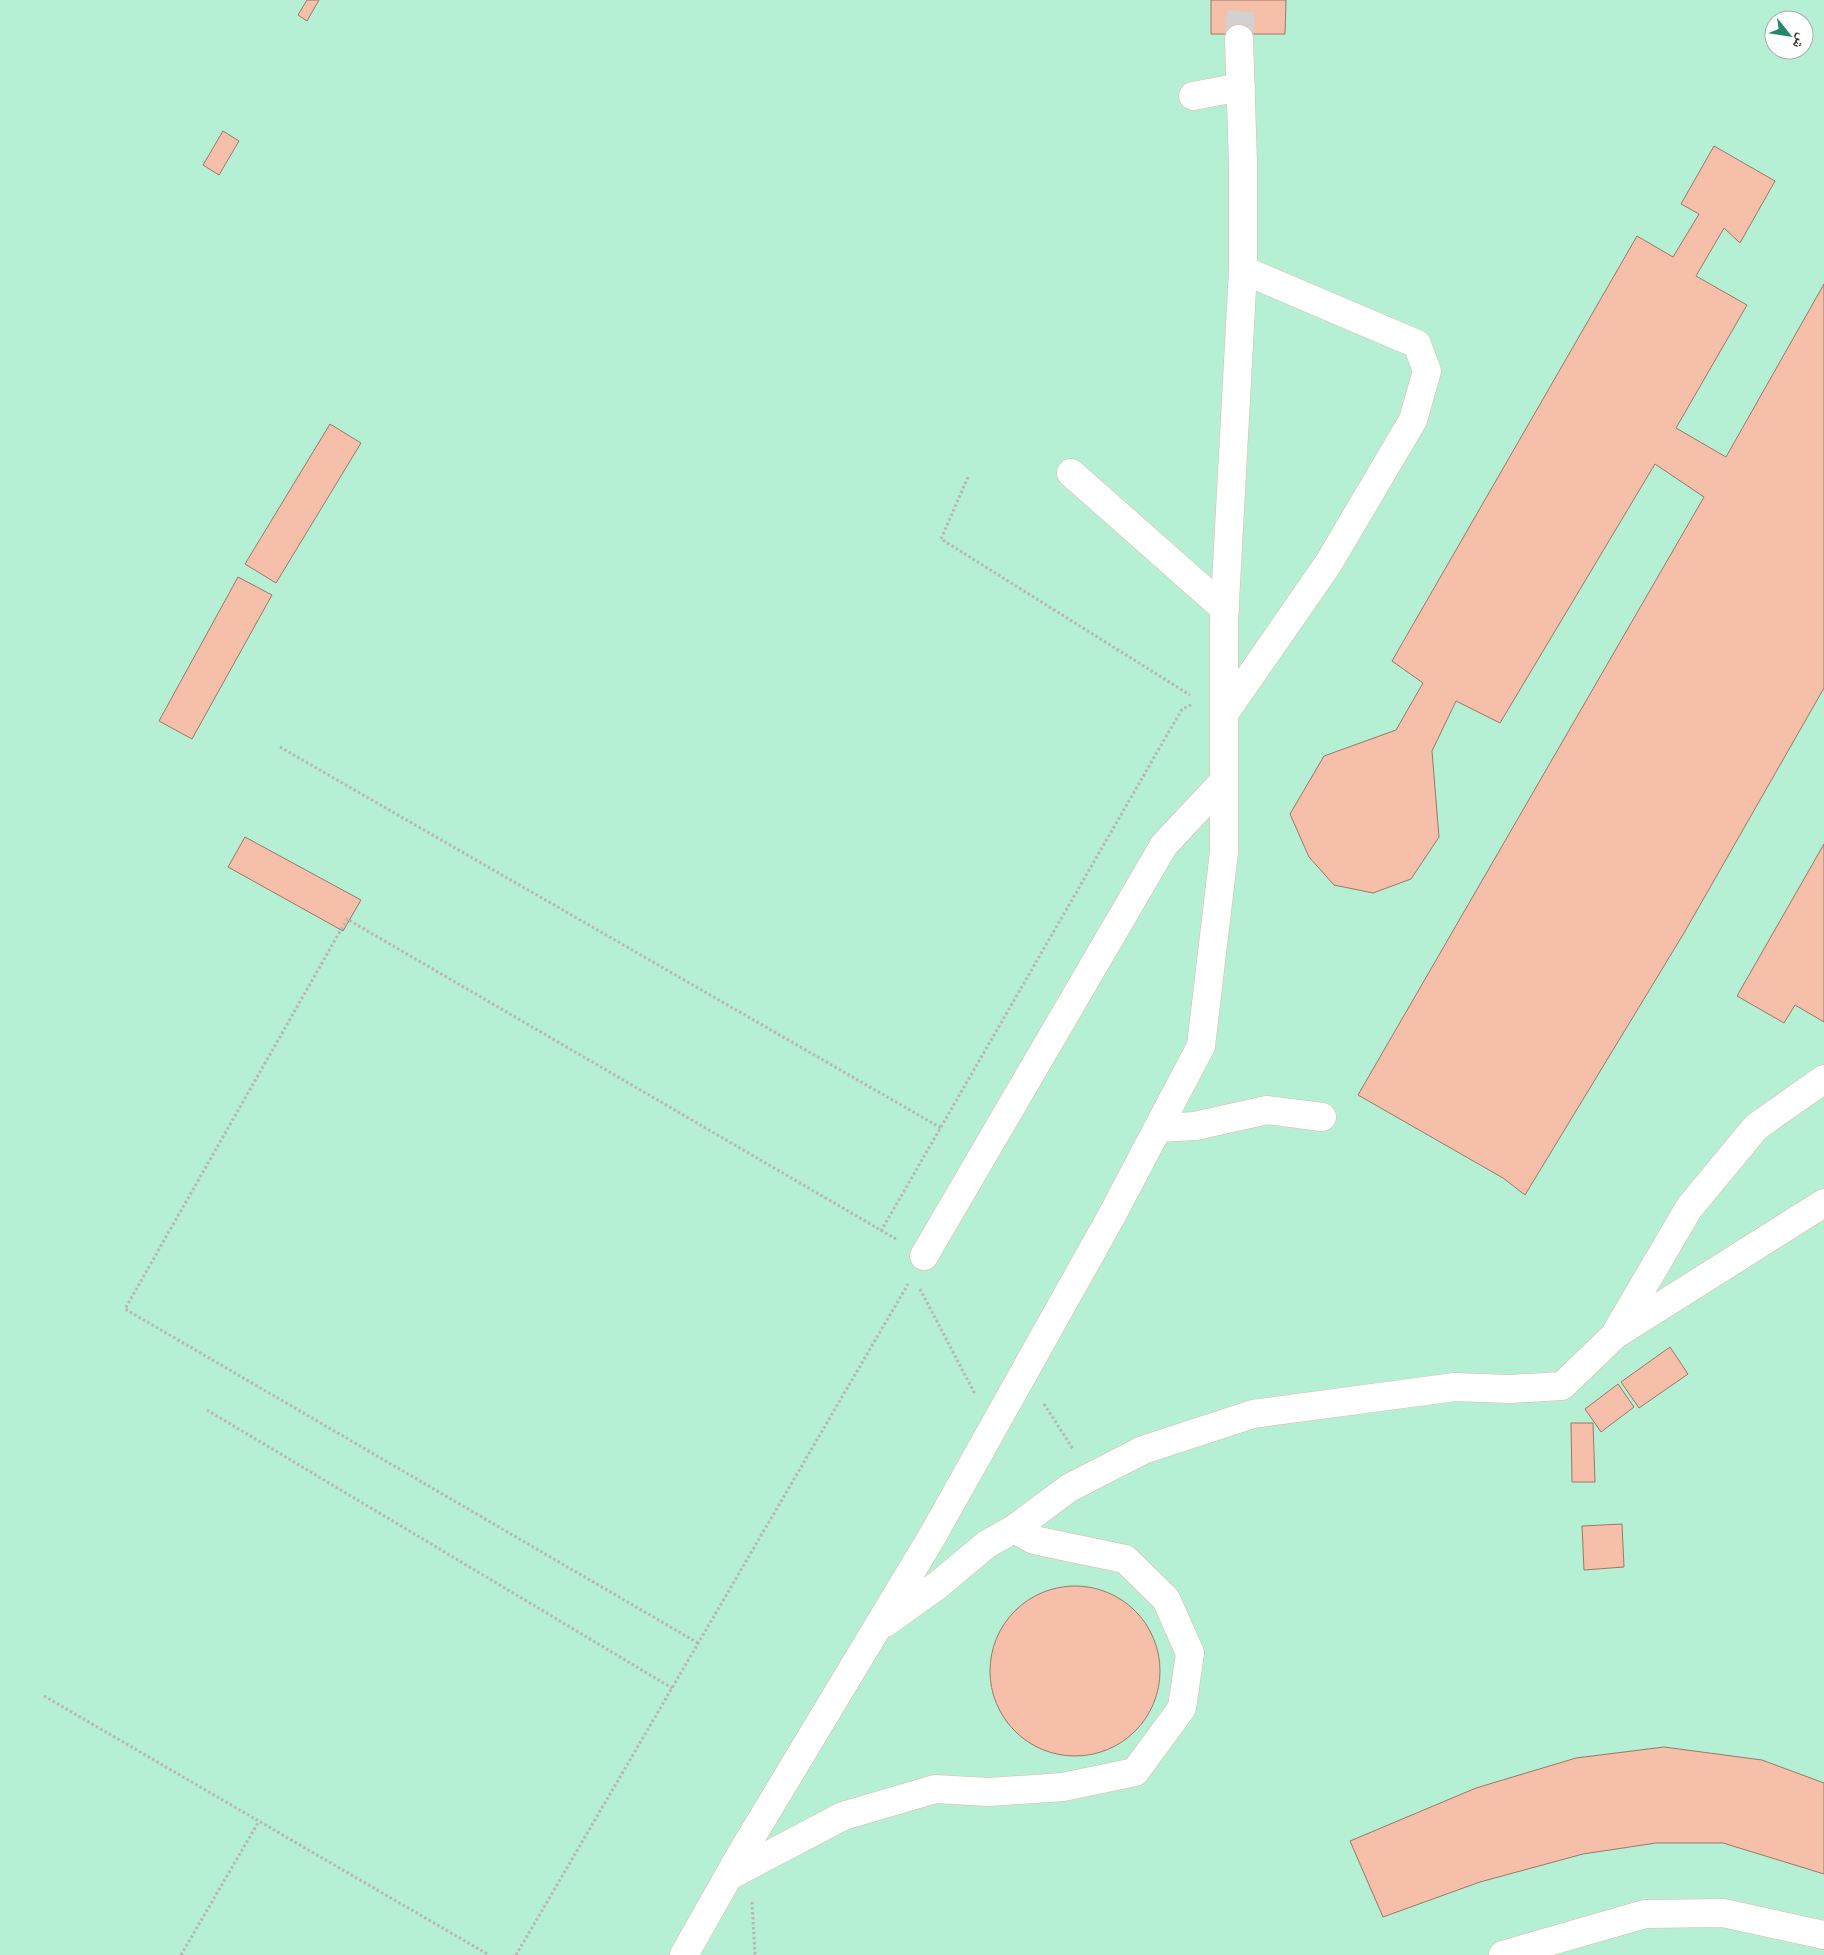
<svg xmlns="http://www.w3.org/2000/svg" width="1824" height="1955" viewBox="0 0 1824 1955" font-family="'Open Sans','Noto Naskh Arabic',sans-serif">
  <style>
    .green { fill: #b5f0d4; fill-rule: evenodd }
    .building { fill: #f5bfa9; stroke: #9b786a }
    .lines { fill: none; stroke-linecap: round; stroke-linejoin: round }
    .minor-tunnel { stroke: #d3d0cf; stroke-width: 28; stroke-dasharray: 28 14; stroke-linecap: butt }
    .minor-casing { stroke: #dfbaab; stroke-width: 29 }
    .path { stroke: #bbb6b4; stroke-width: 3; stroke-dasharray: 2.5 2.5; stroke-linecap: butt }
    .minor { stroke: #fff; stroke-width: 28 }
  </style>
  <rect width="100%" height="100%" fill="#f9f9f9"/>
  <path class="green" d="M0,0H1824V1955H0ZM1774,20H1804V50H1774Z"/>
  <path class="building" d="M307,0H319L307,21L298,15Z
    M1211,0H1286L1285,34H1211Z
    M223,131L239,141L219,175L203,165Z
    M1714,146L1775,181L1740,243L1724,228L1696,276L1747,305L1676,428L1726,457L1824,284V688L1684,933L1525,1195L1503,1178L1358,1095L1704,497L1655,464L1500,723L1456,701L1432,751L1439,837L1411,879L1373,893L1334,885L1309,857L1290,814L1324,756L1396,730L1423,683L1392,661L1637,236L1673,257L1699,214L1681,204Z
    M330,424L361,443L276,583L245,564Z
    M238,577L272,595L192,739L159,721Z
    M245,837L361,900L343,931L228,867Z
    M1824,844V1022L1795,1005L1784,1023L1737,996Z
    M1670,1347L1688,1374L1639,1408L1621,1382Z
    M1618,1384L1634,1407L1601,1432L1585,1409Z
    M1571,1423H1593L1595,1482H1572Z
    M1622,1524L1624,1567L1584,1570L1582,1526Z
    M990 1671a85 85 0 1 1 170 0a85 85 0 1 1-170 0Z
    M1664,1747L1762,1760L1824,1783V1874L1723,1843H1656L1583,1854L1480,1882L1383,1917L1350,1841L1476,1788L1576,1758Z"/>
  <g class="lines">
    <path class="minor-tunnel" d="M1239,39L1242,0"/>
    <g class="minor-casing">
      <path id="minor" d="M1193,96L1241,87
        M1071,473L1225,609
        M1226,711L1328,564L1413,420L1427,371L1417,344L1243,270
        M1158,1128L1195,1126L1267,1110L1322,1117
        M924,1256L1164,845L1224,781
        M1618,1333L1824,1203
        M885,1623L938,1585L987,1544L1014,1529L1069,1488L1143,1450L1253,1414L1455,1387L1510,1389L1562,1386L1614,1336L1689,1208L1756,1127L1824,1079
        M731,1875L843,1816L935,1789L989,1792L1063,1787L1135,1772L1182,1708L1190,1653L1166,1599L1125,1559L1034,1540L1014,1529
        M684,1955L741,1854L933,1535L1111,1217L1201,1046L1224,852V620L1243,270V164L1239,39
        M1503,1955L1645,1914L1723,1913L1824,1935"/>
    </g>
    <path class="path" d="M968,477L941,539L1190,695
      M280,747L941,1128
      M881,1231L1182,709L1191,705
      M920,1289L975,1394
      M1044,1404L1073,1449
      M207,1410L672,1688
      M698,1643L125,1309L347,919L896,1239
      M44,1696L489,1955
      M752,1902L755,1955
      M181,1955L259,1821
      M516,1955L908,1284"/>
    <use href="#minor" class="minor"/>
  </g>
  <g transform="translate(1789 35) rotate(120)"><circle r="24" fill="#ffffff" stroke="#b1aba9"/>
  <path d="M0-4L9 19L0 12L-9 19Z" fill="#248863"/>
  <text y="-8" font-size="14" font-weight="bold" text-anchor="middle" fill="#3d2e28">ش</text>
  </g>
</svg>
